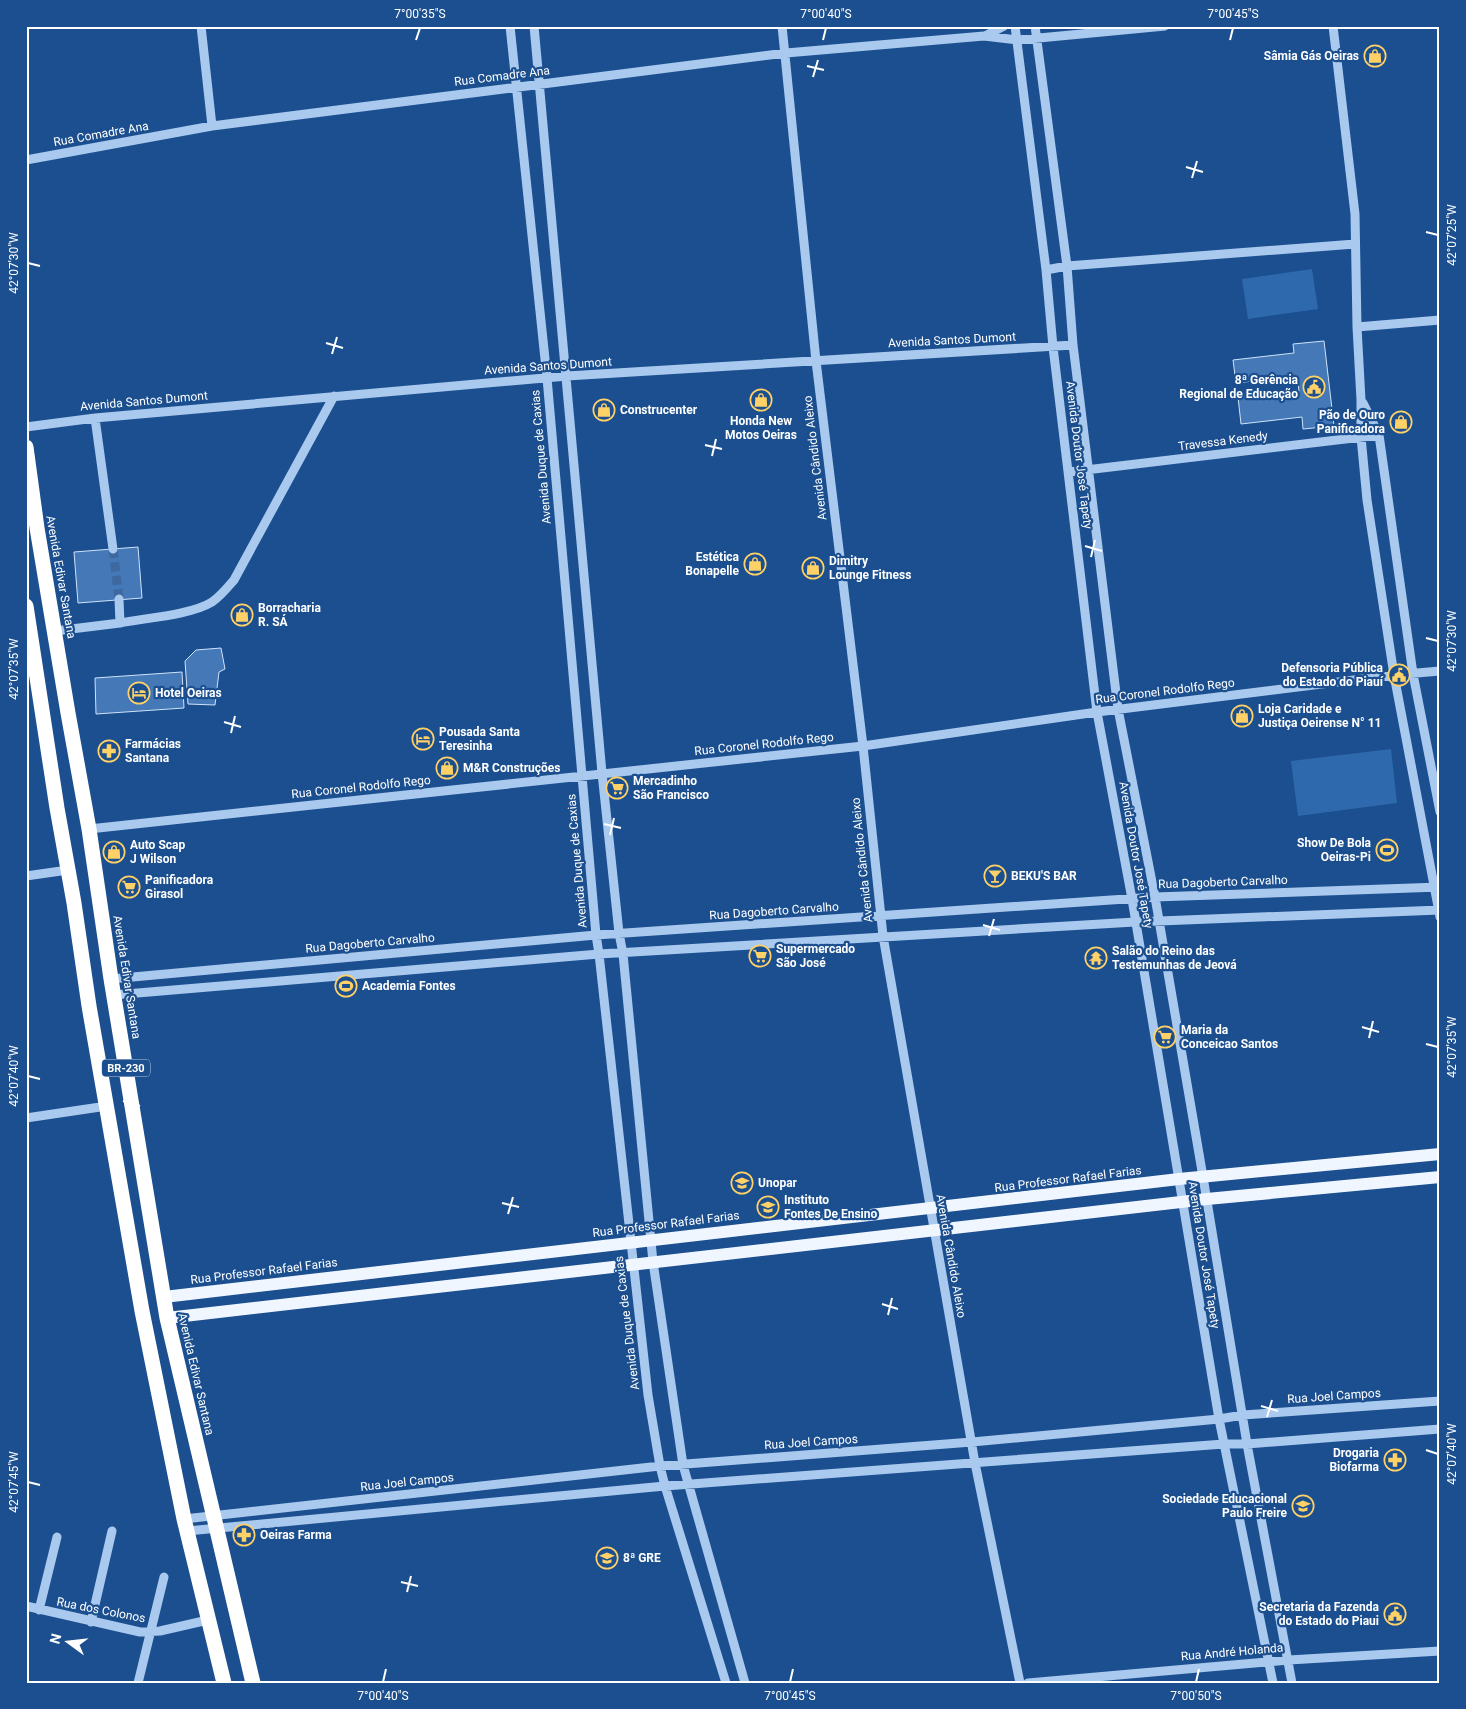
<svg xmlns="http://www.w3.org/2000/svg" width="1466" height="1709" viewBox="0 0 1466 1709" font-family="Roboto,sans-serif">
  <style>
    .green { fill: #2e69ad }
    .building { fill: #4478b7; stroke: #cfe3fa }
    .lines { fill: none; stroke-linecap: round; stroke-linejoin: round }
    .minor-tunnel { stroke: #3d69a0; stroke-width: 9; stroke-dasharray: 9 4.5; stroke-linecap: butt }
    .minor { stroke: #a9c9ee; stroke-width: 9 }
    .major { stroke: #f0f6ff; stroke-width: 12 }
    .highway { stroke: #fff; stroke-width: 15 }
    .ticks { fill: none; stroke: #fff; stroke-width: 2 }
    .labels { text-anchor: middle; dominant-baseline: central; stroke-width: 4.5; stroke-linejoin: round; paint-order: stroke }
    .shield { fill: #1b4f8f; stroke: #bbcadd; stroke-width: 1 }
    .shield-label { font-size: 11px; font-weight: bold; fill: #fff }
    .poi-label { font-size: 12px; font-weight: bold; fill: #fff; stroke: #1b4f8f; text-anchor: start }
    .street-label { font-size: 12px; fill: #fff; stroke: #1b4f8f }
    .neatline { fill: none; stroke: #fff; stroke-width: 2 }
    .ticks-label { font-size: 12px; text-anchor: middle; fill: #fff }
  </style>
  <rect width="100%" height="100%" fill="#1b4f8f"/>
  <path class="green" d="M1312,269L1318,309L1248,319L1242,279Z
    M1391,749L1397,803L1298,816L1291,761Z"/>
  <path class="building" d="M1324,341L1334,426L1303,429L1302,417L1241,424L1238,397L1299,391L1297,376L1236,383L1233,360L1294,353L1293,344Z
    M138,547L142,598L78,603L74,552Z
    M221,648L225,669L219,672L215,705L188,704L185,661L196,650Z
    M182,672L184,708L96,714L95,678Z"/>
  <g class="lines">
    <path class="minor-tunnel" d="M113,549L119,599"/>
    <path class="minor" d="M201,26L212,126
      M510,26L547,378L596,935L599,954L648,1395L660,1466L665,1486L726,1683
      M534,26L602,773L619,933L623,954L653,1262L683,1465L745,1683
      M782,26L816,361L863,746L883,936L975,1463L1020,1683
      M1015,26L1046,270L1053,347L1097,712L1132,899L1219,1419L1273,1683
      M1035,26L1067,266L1073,345L1118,709L1155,897L1203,1177L1247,1444L1292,1683
      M1333,26L1355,214L1357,327L1361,400V437L1367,500L1394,675L1440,917
      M985,36L1004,26
      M26,160L212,126L786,53L984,36L1018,40L1165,26
      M1046,270L1067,266L1355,244
      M1357,327L1440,320
      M1363,403L1379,435L1413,674L1440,812
      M95,418L113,549
      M26,427L95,418L567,376L1073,345
      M1069,472L1379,435
      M120,623C145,618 191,615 212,602C221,596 227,588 234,580L334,396
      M55,631L120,623L119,599
      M89,829L863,746L1097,712L1394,675L1440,671
      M26,876L68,870
      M111,979L596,935L1155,897L1440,887
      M114,995L599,954L1135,922L1440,910
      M26,1118L107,1106
      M184,1519L660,1466L972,1442L1219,1419L1243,1415L1440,1401
      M187,1531L665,1486L1224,1444H1247L1440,1429
      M26,1606L140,1632L160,1631L208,1620
      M39,1610L57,1537
      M91,1622L112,1531
      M138,1683L164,1577
      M1028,1683L1289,1660L1440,1651"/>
    <path class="major" d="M164,1297L1179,1179L1440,1154
      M167,1318L1207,1199L1440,1177"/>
    <path class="highway" d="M26,447L37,528L68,713L89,829L111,979L167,1318L253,1683
      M26,606L57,808L74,903L89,1006L142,1311L184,1519L224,1683"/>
  </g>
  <path class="ticks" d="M416,40L420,28M823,40L826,28M1230,40L1233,28M807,66L824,70M813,77L818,60M1186,167L1203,172M1192,178L1197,161M1426,232L1438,235M28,263L40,266M326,343L343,348M332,354L337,337M705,445L722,449M712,456L716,439M1085,546L1102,551M1091,557L1095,540M1426,638L1438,641M28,669L40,673M224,722L241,727M231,733L235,716M604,824L621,828M610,835L614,818M983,925L1000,930M989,936L994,919M1362,1027L1379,1032M1369,1038L1373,1021M1426,1044L1438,1047M28,1076L40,1079M123,1101L140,1106M129,1112L134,1095M502,1203L519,1207M508,1214L513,1197M882,1304L898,1309M888,1315L892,1298M1261,1406L1278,1411M1267,1417L1272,1400M1426,1450L1438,1454M28,1482L40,1485M401,1582L418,1586M407,1592L411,1576M383,1682L386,1669M790,1682L793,1669M1196,1682L1199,1669"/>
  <defs>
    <g id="shop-ring" transform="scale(1.125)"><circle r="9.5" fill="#1b4f8f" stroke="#ffd166" stroke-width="1.5"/><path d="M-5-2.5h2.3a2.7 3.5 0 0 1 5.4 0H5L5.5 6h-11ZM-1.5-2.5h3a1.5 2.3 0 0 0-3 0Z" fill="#ffd166"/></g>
    <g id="civic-ring" transform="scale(1.125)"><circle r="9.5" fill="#1b4f8f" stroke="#ffd166" stroke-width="1.5"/><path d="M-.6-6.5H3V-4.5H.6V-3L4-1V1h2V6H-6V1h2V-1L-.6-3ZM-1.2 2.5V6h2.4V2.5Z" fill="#ffd166"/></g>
    <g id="hotel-ring" transform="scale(1.125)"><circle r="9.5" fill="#1b4f8f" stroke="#ffd166" stroke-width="1.5"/><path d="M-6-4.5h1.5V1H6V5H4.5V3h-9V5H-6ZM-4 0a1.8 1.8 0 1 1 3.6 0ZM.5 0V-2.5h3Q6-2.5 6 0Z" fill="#ffd166"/></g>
    <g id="pharmacy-ring" transform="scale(1.125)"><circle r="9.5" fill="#1b4f8f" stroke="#ffd166" stroke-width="1.5"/><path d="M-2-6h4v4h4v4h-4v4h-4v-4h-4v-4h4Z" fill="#ffd166"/></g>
    <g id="supermarket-ring" transform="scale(1.125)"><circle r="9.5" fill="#1b4f8f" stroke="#ffd166" stroke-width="1.5"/><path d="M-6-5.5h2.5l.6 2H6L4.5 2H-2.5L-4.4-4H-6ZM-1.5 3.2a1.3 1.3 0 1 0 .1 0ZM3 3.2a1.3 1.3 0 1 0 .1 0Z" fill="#ffd166"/></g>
    <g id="stadium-ring" transform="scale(1.125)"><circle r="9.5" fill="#1b4f8f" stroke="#ffd166" stroke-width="1.5"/><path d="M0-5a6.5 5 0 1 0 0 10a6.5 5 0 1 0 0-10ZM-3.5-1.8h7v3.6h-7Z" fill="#ffd166"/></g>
    <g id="bar-ring" transform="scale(1.125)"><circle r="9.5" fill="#1b4f8f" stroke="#ffd166" stroke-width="1.5"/><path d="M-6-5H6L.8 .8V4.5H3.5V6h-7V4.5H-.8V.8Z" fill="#ffd166"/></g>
    <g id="temple-ring" transform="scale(1.125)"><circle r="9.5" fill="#1b4f8f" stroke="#ffd166" stroke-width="1.5"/><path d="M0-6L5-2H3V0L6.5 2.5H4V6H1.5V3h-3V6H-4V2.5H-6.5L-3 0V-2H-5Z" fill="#ffd166"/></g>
    <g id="university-ring" transform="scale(1.125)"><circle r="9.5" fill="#1b4f8f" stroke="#ffd166" stroke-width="1.5"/><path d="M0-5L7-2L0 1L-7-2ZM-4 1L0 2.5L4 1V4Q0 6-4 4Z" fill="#ffd166"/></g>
    <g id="school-ring" transform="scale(1.125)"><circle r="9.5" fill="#1b4f8f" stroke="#ffd166" stroke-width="1.5"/><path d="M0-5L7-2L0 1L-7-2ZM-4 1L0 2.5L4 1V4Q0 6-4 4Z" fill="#ffd166"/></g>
  </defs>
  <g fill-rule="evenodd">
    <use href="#shop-ring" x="1375" y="56"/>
    <use href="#civic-ring" x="1314" y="387"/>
    <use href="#shop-ring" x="761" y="400"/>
    <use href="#shop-ring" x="604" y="410"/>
    <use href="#shop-ring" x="1401" y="422"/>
    <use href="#shop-ring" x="755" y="564"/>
    <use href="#shop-ring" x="813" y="568"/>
    <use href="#shop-ring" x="242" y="615"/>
    <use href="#civic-ring" x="1399" y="675"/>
    <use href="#hotel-ring" x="139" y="693"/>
    <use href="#shop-ring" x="1242" y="716"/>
    <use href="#hotel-ring" x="423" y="739"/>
    <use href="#pharmacy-ring" x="109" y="751"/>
    <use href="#shop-ring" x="447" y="768"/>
    <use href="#supermarket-ring" x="617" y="788"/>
    <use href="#stadium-ring" x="1387" y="850"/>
    <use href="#shop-ring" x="114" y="852"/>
    <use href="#bar-ring" x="995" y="876"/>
    <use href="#supermarket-ring" x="129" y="887"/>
    <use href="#supermarket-ring" x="760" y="956"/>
    <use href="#temple-ring" x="1096" y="958"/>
    <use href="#stadium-ring" x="346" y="986"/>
    <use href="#supermarket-ring" x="1165" y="1037"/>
    <use href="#university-ring" x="742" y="1183"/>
    <use href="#school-ring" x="768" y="1207"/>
    <use href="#pharmacy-ring" x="1395" y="1460"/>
    <use href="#school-ring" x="1303" y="1506"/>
    <use href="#pharmacy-ring" x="244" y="1535"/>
    <use href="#university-ring" x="607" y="1558"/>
    <use href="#civic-ring" x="1395" y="1614"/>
  </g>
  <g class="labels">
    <rect class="shield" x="102" y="1059.5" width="48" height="17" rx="4"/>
    <g class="shield-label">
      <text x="126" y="1068">BR-230</text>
    </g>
    <g class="poi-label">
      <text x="1359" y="56" text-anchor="end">Sâmia Gás Oeiras</text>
      <text x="1298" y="380" text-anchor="end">8ª Gerência<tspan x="1298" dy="14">Regional de Educação</tspan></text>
      <text x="620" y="410">Construcenter</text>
      <text x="1385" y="415" text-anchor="end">Pão de Ouro<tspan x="1385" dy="14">Panificadora</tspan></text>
      <text x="761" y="421" text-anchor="middle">Honda New<tspan x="761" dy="14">Motos Oeiras</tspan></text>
      <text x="739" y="557" text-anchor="end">Estética<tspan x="739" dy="14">Bonapelle</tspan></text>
      <text x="829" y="561">Dimitry<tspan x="829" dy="14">Lounge Fitness</tspan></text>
      <text x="258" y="608">Borracharia<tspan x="258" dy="14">R. SÁ</tspan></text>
      <text x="1383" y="668" text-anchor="end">Defensoria Pública<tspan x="1383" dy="14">do Estado do Piauí</tspan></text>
      <text x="155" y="693">Hotel Oeiras</text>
      <text x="1258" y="709">Loja Caridade e<tspan x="1258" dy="14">Justiça Oeirense N° 11</tspan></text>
      <text x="439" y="732">Pousada Santa<tspan x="439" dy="14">Teresinha</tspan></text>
      <text x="125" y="744">Farmácias<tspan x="125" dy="14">Santana</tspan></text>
      <text x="463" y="768">M&amp;R Construções</text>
      <text x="633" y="781">Mercadinho<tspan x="633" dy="14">São Francisco</tspan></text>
      <text x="1371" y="843" text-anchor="end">Show De Bola<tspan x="1371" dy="14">Oeiras-Pi</tspan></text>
      <text x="130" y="845">Auto Scap<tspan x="130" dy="14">J Wilson</tspan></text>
      <text x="1011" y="876">BEKU'S BAR</text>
      <text x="145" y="880">Panificadora<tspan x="145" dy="14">Girasol</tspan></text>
      <text x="776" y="949">Supermercado<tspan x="776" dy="14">São José</tspan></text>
      <text x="1112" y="951">Salão do Reino das<tspan x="1112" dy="14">Testemunhas de Jeová</tspan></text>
      <text x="362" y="986">Academia Fontes</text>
      <text x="1181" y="1030">Maria da<tspan x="1181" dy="14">Conceicao Santos</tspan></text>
      <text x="758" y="1183">Unopar</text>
      <text x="784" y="1200">Instituto<tspan x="784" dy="14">Fontes De Ensino</tspan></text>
      <text x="1379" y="1453" text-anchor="end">Drogaria<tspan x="1379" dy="14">Biofarma</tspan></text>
      <text x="1287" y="1499" text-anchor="end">Sociedade Educacional<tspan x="1287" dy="14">Paulo Freire</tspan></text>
      <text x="260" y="1535">Oeiras Farma</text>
      <text x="623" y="1558">8ª GRE</text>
      <text x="1379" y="1607" text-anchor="end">Secretaria da Fazenda<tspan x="1379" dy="14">do Estado do Piaui</tspan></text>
    </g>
    <g class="street-label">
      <text transform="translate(502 76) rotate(-7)">Rua Comadre Ana</text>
      <text transform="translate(101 134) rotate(-10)">Rua Comadre Ana</text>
      <text transform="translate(952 340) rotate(-3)">Avenida Santos Dumont</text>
      <text transform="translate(548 366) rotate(-4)">Avenida Santos Dumont</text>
      <text transform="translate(144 401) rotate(-5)">Avenida Santos Dumont</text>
      <text transform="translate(1223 441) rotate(-7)">Travessa Kenedy</text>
      <text transform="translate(1079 455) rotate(83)">Avenida Doutor José Tapety</text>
      <text transform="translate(541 457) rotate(-95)">Avenida Duque de Caxias</text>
      <text transform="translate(815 458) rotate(-97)">Avenida Cândido Aleixo</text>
      <text transform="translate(61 577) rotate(80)">Avenida Edivar Santana</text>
      <text transform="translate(1165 691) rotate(-7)">Rua Coronel Rodolfo Rego</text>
      <text transform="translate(764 744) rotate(-6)">Rua Coronel Rodolfo Rego</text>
      <text transform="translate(361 787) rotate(-6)">Rua Coronel Rodolfo Rego</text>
      <text transform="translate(1136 855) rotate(80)">Avenida Doutor José Tapety</text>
      <text transform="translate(862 860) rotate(-96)">Avenida Cândido Aleixo</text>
      <text transform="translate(577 861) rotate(-95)">Avenida Duque de Caxias</text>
      <text transform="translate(1223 882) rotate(-2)">Rua Dagoberto Carvalho</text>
      <text transform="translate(774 911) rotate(-4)">Rua Dagoberto Carvalho</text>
      <text transform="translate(370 943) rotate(-5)">Rua Dagoberto Carvalho</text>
      <text transform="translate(127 977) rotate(81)">Avenida Edivar Santana</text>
      <text transform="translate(1068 1179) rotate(-7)">Rua Professor Rafael Farias</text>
      <text transform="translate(666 1224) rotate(-7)">Rua Professor Rafael Farias</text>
      <text transform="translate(1204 1255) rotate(81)">Avenida Doutor José Tapety</text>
      <text transform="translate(951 1256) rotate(80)">Avenida Cândido Aleixo</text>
      <text transform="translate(264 1271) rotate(-7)">Rua Professor Rafael Farias</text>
      <text transform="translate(627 1323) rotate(-97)">Avenida Duque de Caxias</text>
      <text transform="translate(196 1374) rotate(77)">Avenida Edivar Santana</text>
      <text transform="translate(1334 1396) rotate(-4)">Rua Joel Campos</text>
      <text transform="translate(811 1442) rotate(-4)">Rua Joel Campos</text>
      <text transform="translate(407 1482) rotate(-6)">Rua Joel Campos</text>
      <text transform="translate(101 1610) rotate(11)">Rua dos Colonos</text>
      <text transform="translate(1232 1652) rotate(-5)">Rua André Holanda</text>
    </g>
  </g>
  <rect width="1466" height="1709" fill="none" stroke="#1b4f8f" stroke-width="55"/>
  <g transform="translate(68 1642) rotate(285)" stroke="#1b4f8f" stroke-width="4" paint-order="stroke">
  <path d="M0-4L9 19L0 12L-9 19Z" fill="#ffffff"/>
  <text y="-8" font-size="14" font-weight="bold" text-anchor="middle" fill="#ffffff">N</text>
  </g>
  <rect x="28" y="28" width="1410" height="1654" class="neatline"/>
  <g class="ticks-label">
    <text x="420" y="18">7°00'35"S</text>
    <text x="826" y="18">7°00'40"S</text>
    <text x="1233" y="18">7°00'45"S</text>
    <text transform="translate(1452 235) rotate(-90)" y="4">42°07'25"W</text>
    <text transform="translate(14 263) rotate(-90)" y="4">42°07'30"W</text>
    <text transform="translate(1452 641) rotate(-90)" y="4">42°07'30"W</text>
    <text transform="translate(14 669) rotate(-90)" y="4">42°07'35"W</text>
    <text transform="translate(1452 1047) rotate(-90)" y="4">42°07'35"W</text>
    <text transform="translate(14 1076) rotate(-90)" y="4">42°07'40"W</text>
    <text transform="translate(1452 1454) rotate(-90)" y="4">42°07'40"W</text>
    <text transform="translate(14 1482) rotate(-90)" y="4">42°07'45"W</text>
    <text x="383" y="1700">7°00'40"S</text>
    <text x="790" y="1700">7°00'45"S</text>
    <text x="1196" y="1700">7°00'50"S</text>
  </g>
</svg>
